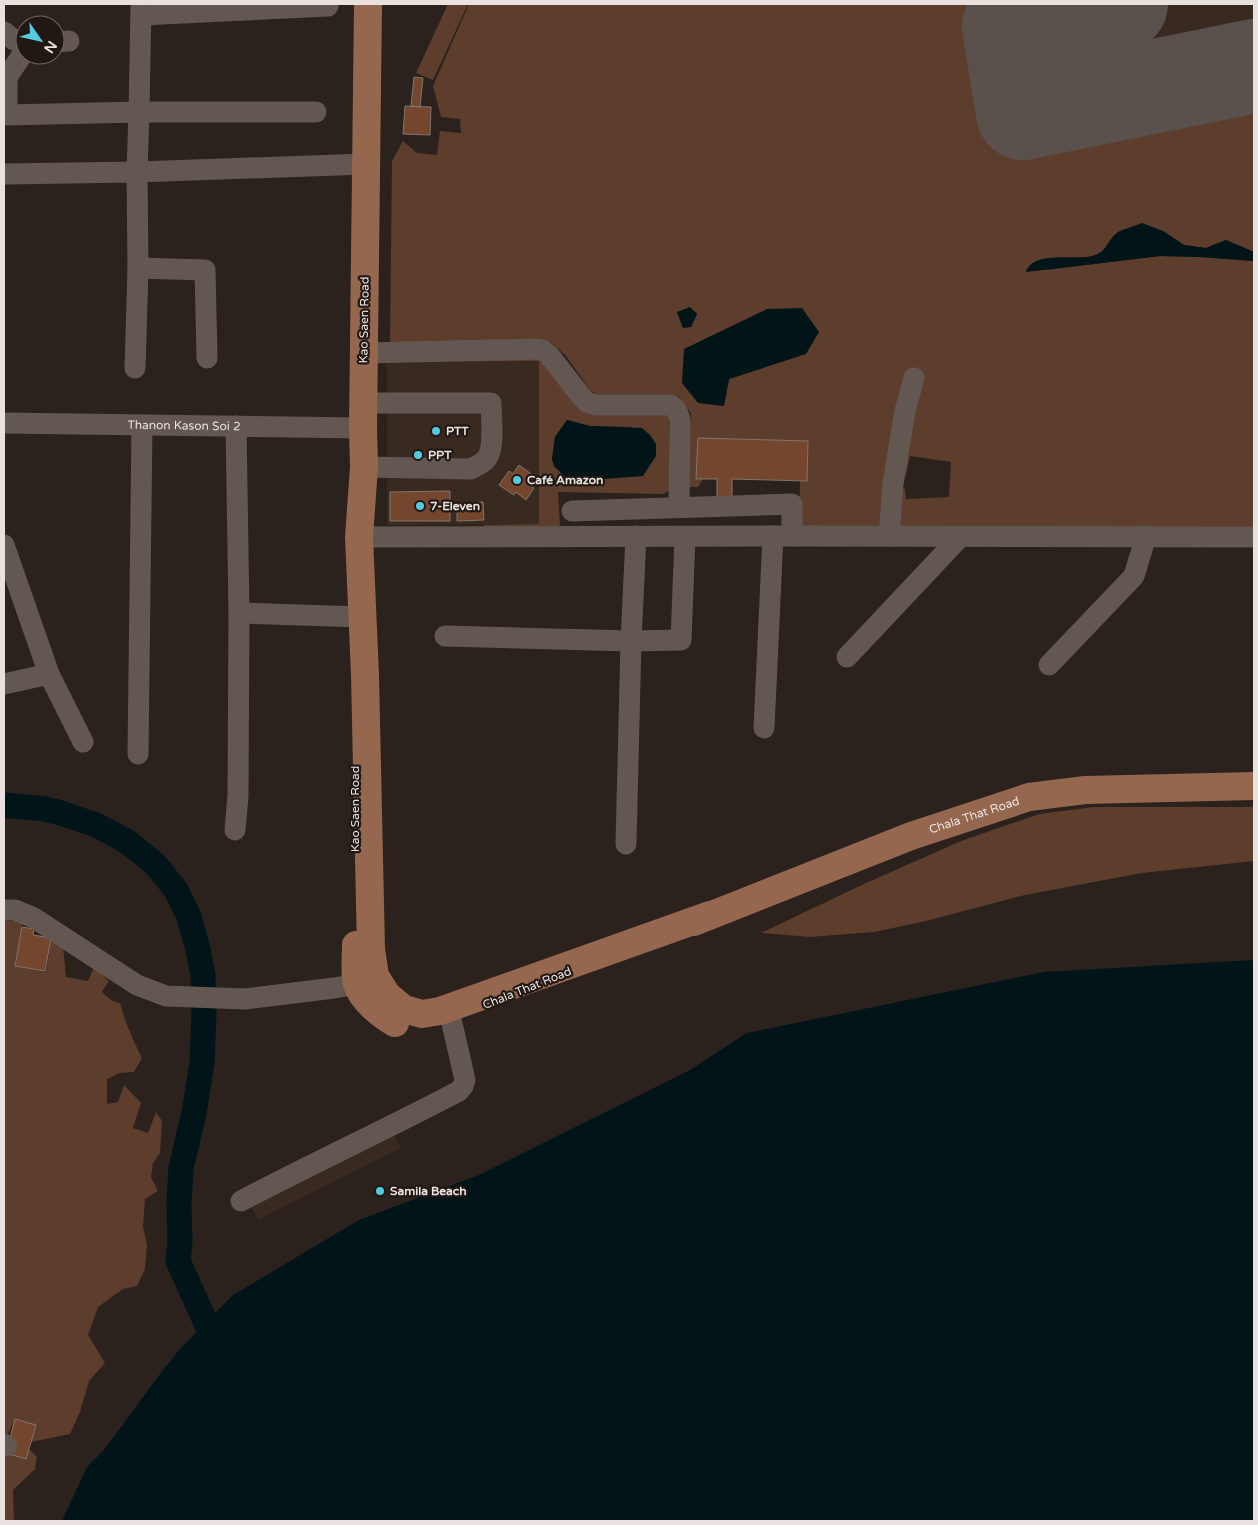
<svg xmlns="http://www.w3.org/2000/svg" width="1258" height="1525" viewBox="0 0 1258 1525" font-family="'Varela Round',sans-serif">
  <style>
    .built { fill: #382921 }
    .green { fill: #5d3d2c; fill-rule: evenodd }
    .water { fill: #011519 }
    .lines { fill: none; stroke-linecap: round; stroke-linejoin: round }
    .river { stroke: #011519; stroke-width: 25 }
    .runway { stroke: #5a504c; stroke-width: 94 }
    .building { fill: #73462d; stroke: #827670 }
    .minor { stroke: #635752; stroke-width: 21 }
    .major { stroke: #96674f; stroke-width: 28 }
    .poi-dot { fill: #54cade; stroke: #211813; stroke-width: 2 }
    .labels { text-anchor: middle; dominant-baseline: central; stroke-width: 4.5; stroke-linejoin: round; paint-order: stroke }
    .street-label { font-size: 12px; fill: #e8e1de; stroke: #211813 }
    .poi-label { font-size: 12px; font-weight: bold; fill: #e8e1de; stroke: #211813; text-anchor: start }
  </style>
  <rect width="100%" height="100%" fill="#2b211d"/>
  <path class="built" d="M879,4H1254V103L898,178Z
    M539,361V524L387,525V362Z
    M391,1128L401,1148L258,1220L248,1200Z"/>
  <path class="green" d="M448,4H468L433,80L416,73Z
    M469,4H1056L999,16L1017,124L1254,76V252L1226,240L1206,248L1184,245L1163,231L1118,232L1103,252L1089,257L1050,259L1035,261L1047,270L1160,256L1200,257L1254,261V527L895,531L898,489H905L906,499L949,497L951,462L910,456L906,475L898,471L909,418L921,370L908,387L884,532L799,528L800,481H807L808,441L698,438L697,479H703L698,487H690L687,479L691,413L679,397H600L590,390L566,356L551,342L537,339L390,343L392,161L403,141L417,153L437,155L440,131L461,133L460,119L441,117L433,86ZM690,307L697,314L691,327L677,313ZM762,368L729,379L724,405L683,383Z
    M540,357L580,406L669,415V491L663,494L558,492L560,526L484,529V525L539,524V361L387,362ZM567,420L590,426L632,427L606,478L577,479L554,466L552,459L555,437Z
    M1094,807H1254V861L1142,873L1025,895L926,921L874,932L810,937L761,933L866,883L961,841L1039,814Z
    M4,921H21L22,927L15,966L46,972L51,938L63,946L66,977L88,981L94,967L109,981L102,992L112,1001L120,1003C125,1023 133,1040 142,1058L134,1072L120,1073L107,1079V1104L118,1102L124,1085L141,1103L133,1128L148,1133L156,1112L162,1121L160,1153L153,1163L151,1177L158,1191L145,1199L143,1227L147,1245L145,1269L137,1286L123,1289L98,1307L88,1335L105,1363L89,1381L80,1412L70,1434L31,1442L15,1419L5,1440L4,1439Z
    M29,1449L37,1457L35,1469L13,1490L14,1521H4V1452L26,1459Z"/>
  <path class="water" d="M1142,223L1163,231L1184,245L1206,248L1226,240L1254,252V261L1200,257L1160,256L1026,272C1032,252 1071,259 1087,257C1109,255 1106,238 1120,231C1127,228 1135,226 1142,223Z
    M690,307L697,314L691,327L683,328L677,312Z
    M802,308L819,332L806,354L729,379L724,406L698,403L682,383L684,349L767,309Z
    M567,420L590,426L642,428L650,435L656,444V456L643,476L590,480L577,479L564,476L554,466L552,459L555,437Z
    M1254,960V1521H62L87,1467L104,1450L160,1374L179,1350L233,1295L359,1220L479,1175L690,1070L747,1033L1044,972Z"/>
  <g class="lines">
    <path class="river" d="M4,805L45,809L61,813L96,825L128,842L156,865L176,890L189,917L198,949L203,976L204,1015L202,1063L194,1113L181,1168L179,1202L180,1242L178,1261L206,1323"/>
    <path class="runway" d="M1121,4L1009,27L1023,113L1254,66"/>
  </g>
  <path class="building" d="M414,77L423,78L420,107L411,106Z
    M405,106L431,107L430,135L403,134Z
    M698,438L808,441L807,481L732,479V499H717V479H696Z
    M519,465L534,476L528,484L534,488L526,500L516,492L514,495L499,485L509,471L513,474Z
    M450,491V521H390V492Z
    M483,502L484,520L457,521V503Z
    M22,927L34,929L33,935L51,938L45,971L15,966Z
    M15,1419L36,1425L26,1459L6,1453Z"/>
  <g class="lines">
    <g class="minor">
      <path d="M142,15L328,6V4"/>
      <path d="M4,32L14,40L25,43"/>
      <path d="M55,42L69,41"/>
      <path d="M25,51L9,74L7,80V115L139,112H316"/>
      <path d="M4,174L137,172L366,164"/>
      <path d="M138,268L205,270L207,358"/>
      <path d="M364,353L537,349L543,350L549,355L581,396L587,402L595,405H669C677,407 678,413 680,420L679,507"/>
      <path d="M135,368L138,268L137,172L139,112L141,4"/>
      <path d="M364,403H491C491,417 495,447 487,458C484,463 476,466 471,469L364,467"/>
      <path id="s1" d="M4,423L363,428"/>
      <path d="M572,511L792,504V536"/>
      <path d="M889,536L893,484L905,411L914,378"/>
      <path d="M359,537L792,536L1254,537"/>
      <path d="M4,545L49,674L83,742"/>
      <path d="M239,613L362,617"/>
      <path d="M445,636L631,641L681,640L685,537"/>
      <path d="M847,657L960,537"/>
      <path d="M1049,665L1134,576L1146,536"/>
      <path d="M4,684L49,674"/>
      <path d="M764,728L773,536"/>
      <path d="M138,754L142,425"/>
      <path d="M235,830L238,796L239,613L236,426"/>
      <path d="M626,844L631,641L636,536"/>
      <path d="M4,910H15L34,918L137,985L166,996L245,999L334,988L357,984L370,978"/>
      <path d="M241,1201C313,1163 387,1129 459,1091L463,1086L465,1080L451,1019"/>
      <path d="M4,1444L7,1446"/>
    </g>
    <g class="major">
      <path d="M368,4L363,428L364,467L359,537L365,675L371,949L375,976L387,995L404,1009L422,1014L440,1011L710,915"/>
      <path id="s2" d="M694,922L911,836L1029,797L1085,790L1254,786"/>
      <path d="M356,945C356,954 354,977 357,984C362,1000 381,1015 395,1023"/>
    </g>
  </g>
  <g class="poi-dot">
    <circle cx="436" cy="431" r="5"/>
    <circle cx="418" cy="455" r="5"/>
    <circle cx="517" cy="480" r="5"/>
    <circle cx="420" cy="506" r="5"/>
    <circle cx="380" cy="1191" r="5"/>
  </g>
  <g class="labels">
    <g class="street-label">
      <text transform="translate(364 320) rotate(-89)">Kao Saen Road</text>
      <text stroke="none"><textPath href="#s1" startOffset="180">Thanon Kason Soi 2</textPath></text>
      <text transform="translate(355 809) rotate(-90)">Kao Saen Road</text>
      <text stroke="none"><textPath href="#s2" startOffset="300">Chala That Road</textPath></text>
      <text transform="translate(527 988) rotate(-22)">Chala That Road</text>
    </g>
    <g class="poi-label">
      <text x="446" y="431">PTT</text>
      <text x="428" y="455">PPT</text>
      <text x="527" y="480">Café Amazon</text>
      <text x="430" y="506">7-Eleven</text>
      <text x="390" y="1191">Samila Beach</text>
    </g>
  </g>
  <rect width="1258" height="1525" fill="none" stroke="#e8e1de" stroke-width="10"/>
  <g transform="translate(40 40) rotate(124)"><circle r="24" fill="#211813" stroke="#716864"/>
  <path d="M0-4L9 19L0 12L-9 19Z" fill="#54cade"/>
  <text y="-8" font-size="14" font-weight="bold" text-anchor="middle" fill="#e8e1de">N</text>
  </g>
</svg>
